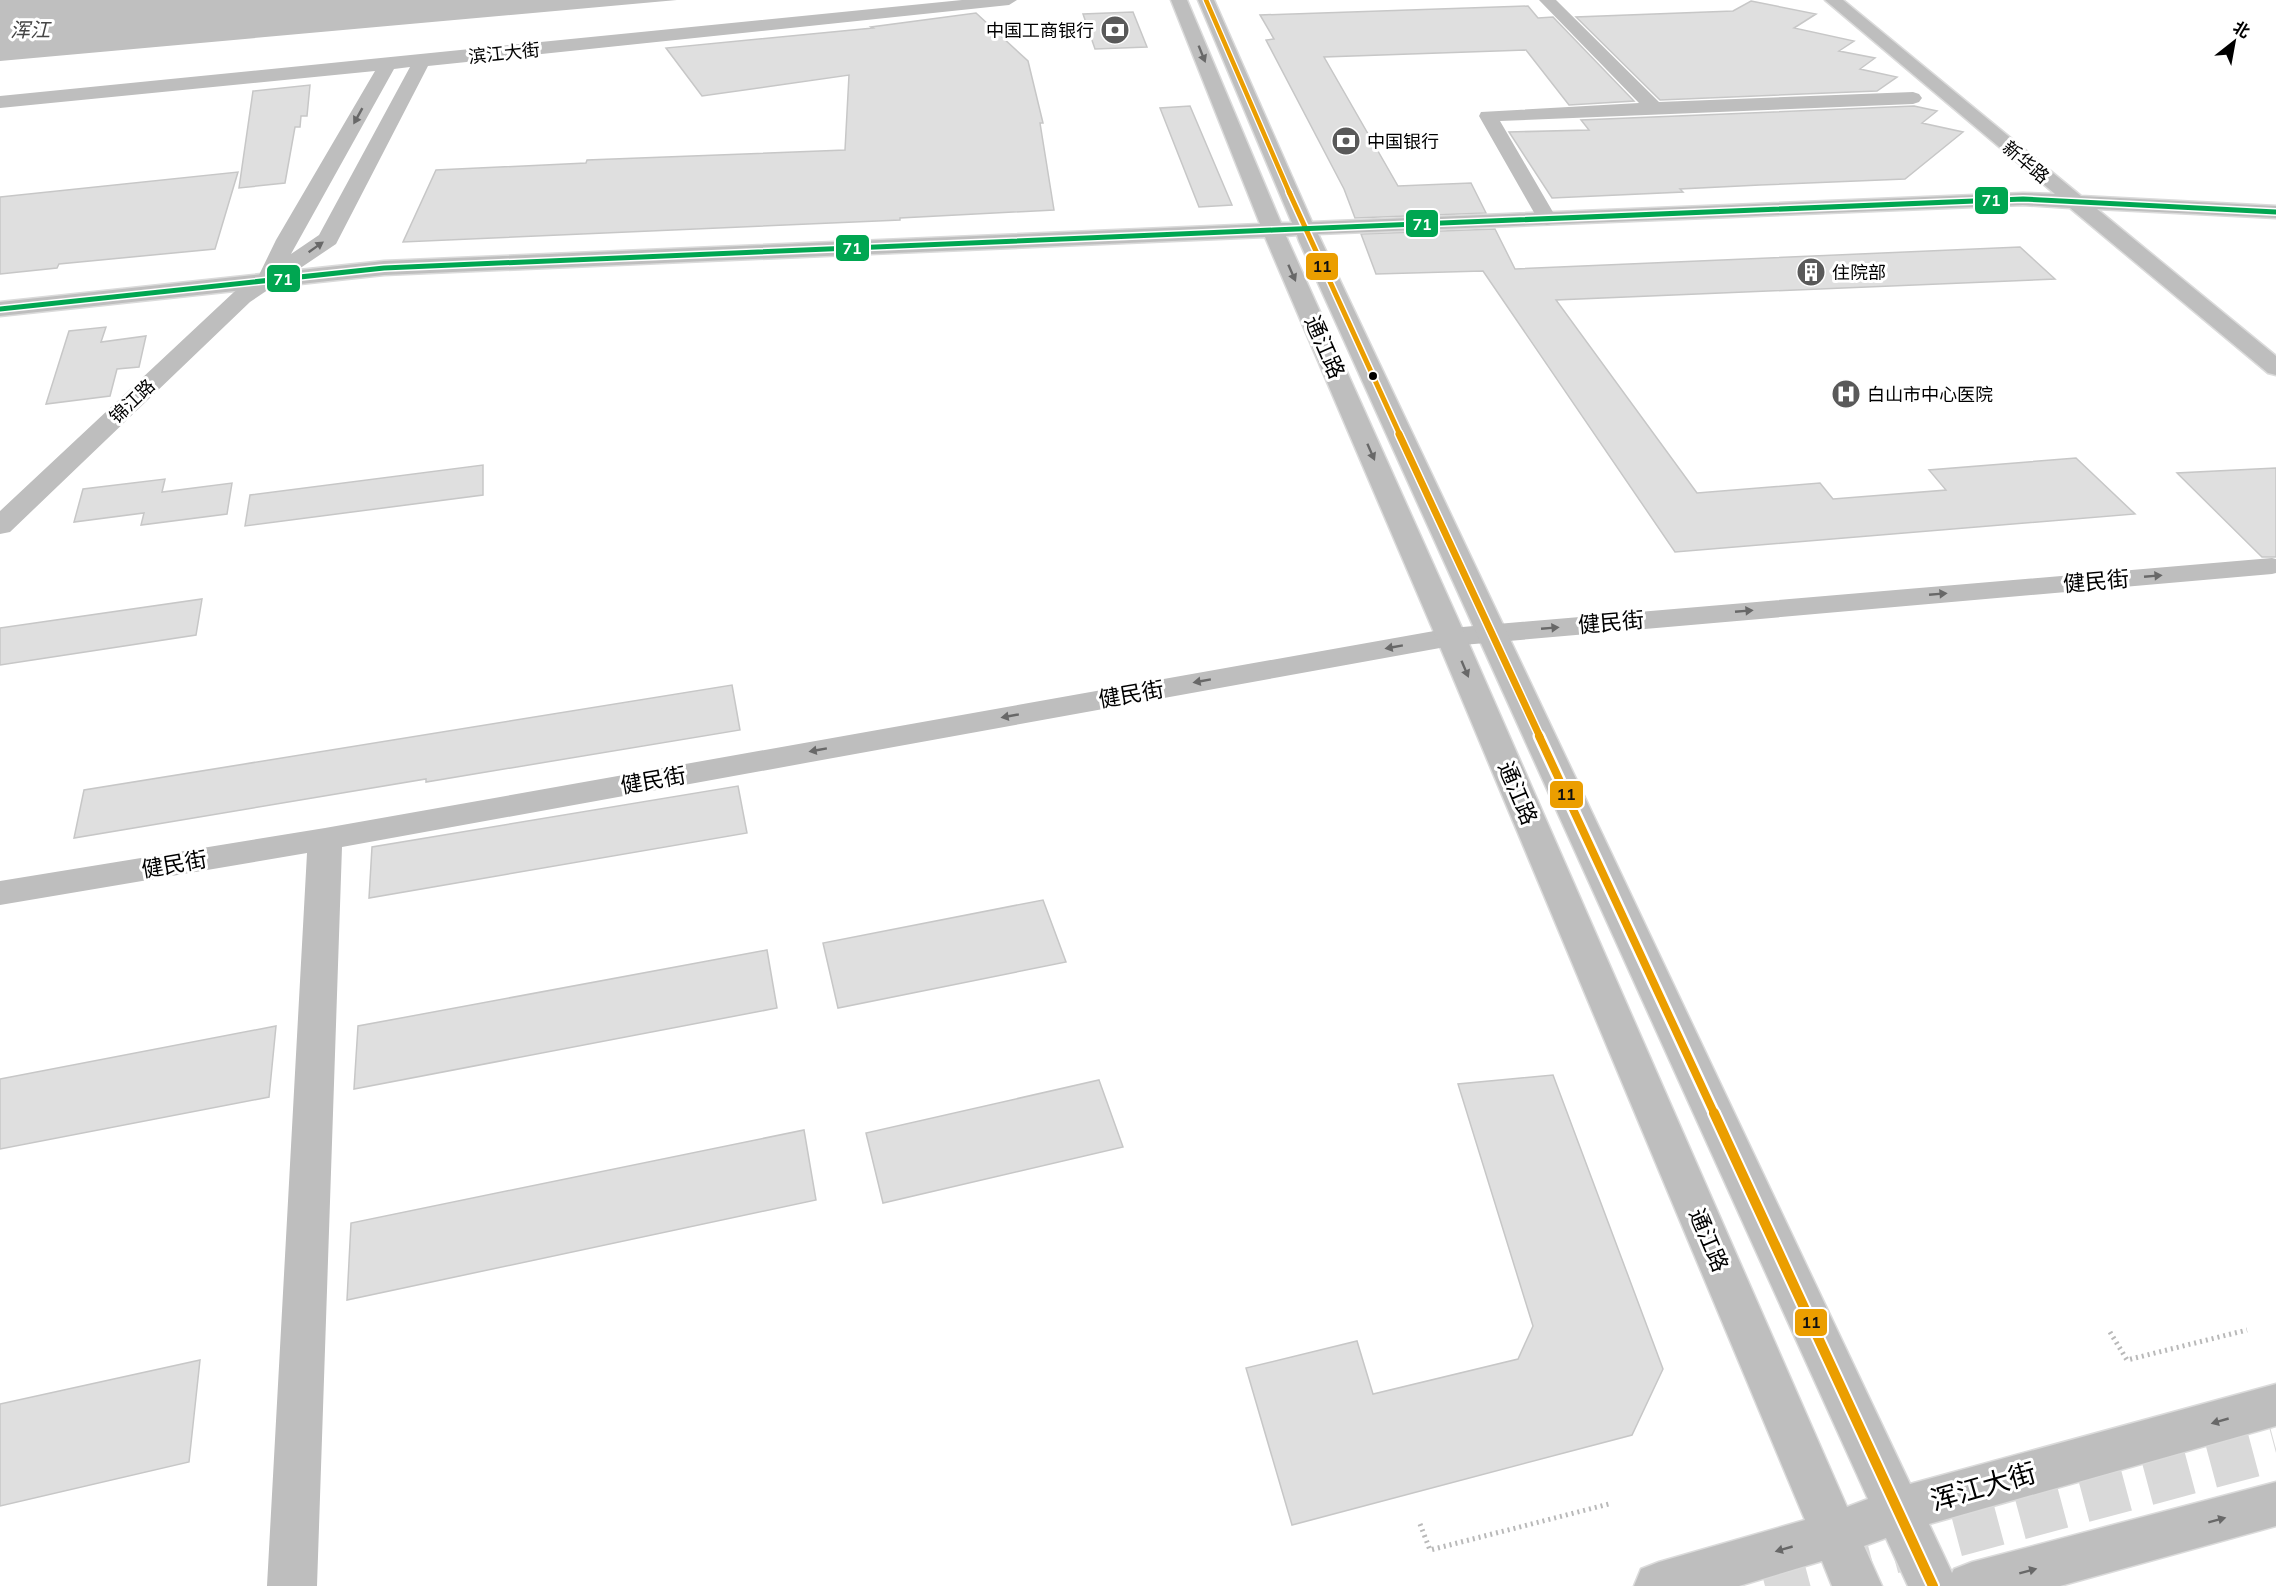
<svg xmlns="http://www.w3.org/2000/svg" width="2276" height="1586" viewBox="0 0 2276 1586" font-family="Mulish,'Noto Sans SC',sans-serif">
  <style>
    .water { fill: #bfbfbf }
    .building { fill: #dfdfdf; stroke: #c7c7c7; stroke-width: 1.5 }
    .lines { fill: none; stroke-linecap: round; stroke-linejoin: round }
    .minor-tunnel { stroke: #d9d9d9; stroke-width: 44; stroke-dasharray: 44 22; stroke-linecap: butt }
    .major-casing { stroke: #dbdbdb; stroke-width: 3 }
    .path { stroke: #b9b9b9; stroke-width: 5; stroke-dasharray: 2 4; stroke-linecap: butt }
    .minor { fill: #bebebe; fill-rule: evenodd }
    .major { fill: #bebebe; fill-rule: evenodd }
    .bus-1-far4-casing { stroke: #fff; stroke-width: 7 }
    .bus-1-far3-casing { stroke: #fff; stroke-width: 8 }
    .bus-1-far2-casing { stroke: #fff; stroke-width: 10 }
    .bus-1-far1-casing { stroke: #fff; stroke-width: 13 }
    .bus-1-casing { stroke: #fff; stroke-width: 14 }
    .bus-2-casing { stroke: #fff; stroke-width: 8 }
    .bus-1-far4 { stroke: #eb9e00; stroke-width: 4.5 }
    .bus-1-far3 { stroke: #eb9e00; stroke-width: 5 }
    .bus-1-far2 { stroke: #eb9e00; stroke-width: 7 }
    .bus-1-far1 { stroke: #eb9e00; stroke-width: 8 }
    .bus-1 { stroke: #eb9e00; stroke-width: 10 }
    .bus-2 { stroke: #00a651; stroke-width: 5 }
    .oneway { fill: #686868 }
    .bus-dot { fill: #000; stroke: #fff; stroke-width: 2 }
    .labels { text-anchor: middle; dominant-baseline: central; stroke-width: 6; stroke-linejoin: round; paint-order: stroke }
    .far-poi-label { font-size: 18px; fill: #000; stroke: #fff; text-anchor: start }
    .far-street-label { font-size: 18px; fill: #000; stroke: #fff }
    .far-water-label { font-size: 20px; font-style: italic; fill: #444; stroke: #fff }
    .street-label { font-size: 22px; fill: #000; stroke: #fff }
    .near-street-label { font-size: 27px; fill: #000; stroke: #fff }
    .line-badge { stroke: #fff; stroke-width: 2 }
    .badge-label { font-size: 16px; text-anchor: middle; font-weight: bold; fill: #fff }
    .pale-badge-label { font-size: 16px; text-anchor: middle; font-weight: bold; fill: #111 }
  </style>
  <rect width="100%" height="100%" fill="#fff"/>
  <path class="water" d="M0,0H677L0,61Z"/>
  <path class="building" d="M1751,1L1816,14L1794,28L1854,41L1839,51L1875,58L1860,69L1897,77L1877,91L1660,100L1576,17L1733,11Z
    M1528,6L1538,18L1553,17L1634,101L1569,105L1526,50L1324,57L1398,186L1471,183L1486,213L1355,218L1344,189L1266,40L1274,39L1260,15Z
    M1133,12L1147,47L1095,49L1083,14Z
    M976,13L1028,61L1043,123H1040L1054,210L900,218V220L403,242L436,170L586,163L587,160L845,150L849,75L702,96L666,48L873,28L871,27Z
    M310,85L307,116H301L300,127H295L285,183L239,188L253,91Z
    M1190,106L1232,205L1199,207L1160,108Z
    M1914,106L1937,111L1922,123L1963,132L1905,179L1760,185L1680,189L1683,192L1552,198L1509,132L1589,130L1581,120Z
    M238,172L215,249L59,264L57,268L0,274V197Z
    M1495,229L1515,269L2020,247L2055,279L1556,300L1697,493L1820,483L1833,499L1946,490L1929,470L2076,458L2135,514L1675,552L1483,271L1376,274L1361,234Z
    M106,327L101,342L146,336L139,367L117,369L110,396L46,404L69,331Z
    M483,465V495L245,526L250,495Z
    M2276,468V557H2262L2177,473Z
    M165,479L162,492L232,483L227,514L141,525L144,513L74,522L83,489Z
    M202,599L196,635L0,665V628Z
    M732,685L740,730L426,782V779L74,838L84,790Z
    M738,786L747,833L369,898L372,847Z
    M1043,900L1066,962L838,1008L823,943Z
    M767,950L777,1008L354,1089L358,1026Z
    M276,1026L269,1097L0,1149V1079Z
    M1553,1075L1663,1369L1632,1435L1292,1525L1246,1368L1357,1341L1373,1394L1518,1359L1533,1326L1458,1084Z
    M1099,1080L1123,1147L883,1203L866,1133Z
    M804,1130L816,1200L347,1300L351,1223Z
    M200,1360L189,1462L0,1506V1404Z"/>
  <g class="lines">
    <path class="minor-tunnel" d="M1765,1586L2276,1449"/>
    <g class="major-casing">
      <path id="major" d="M1171,0H1187L1281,223H1292L1198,0H1214L1312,222L2023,193L2055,194L1825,0H1843L2081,196L2276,206V218L2097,209L2276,356V375L2268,373L2070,208L2023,205L1318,234L1910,1484L2276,1384V1426L1929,1524L1952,1573L1954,1569L1972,1562L2276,1482V1526L2060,1586H1908L1886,1538L1864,1546L1882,1586H1832L1822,1561L1739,1586H1634L1641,1569L1659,1562L1805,1520L1436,637L1265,237L384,275L0,316V302L384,261L1260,224ZM1297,235L1299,241L1868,1499L1847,1507L1466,637L1286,236Z"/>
    </g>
    <path class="path" d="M2110,1332L2127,1360L2247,1330
      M1420,1524L1430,1550L1609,1504"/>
    <path class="minor" d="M962,0H1017L1009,5L428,66L336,244L250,302L10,532L0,534V511L234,292L259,275L276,240L375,71L0,108V96ZM410,67L319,235L291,254L394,69Z
      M1539,0H1556L1659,102L1913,92L1919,94L1922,98L1919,102L1913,104L1500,121L1557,219L1554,223L1547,225L1540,223L1479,116L1481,112L1639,103Z
      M2272,558L2276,559V573L2272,574L1451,646L342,847L317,1586H267L307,853L0,905V881L325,828L1451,628Z"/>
    <use href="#major" class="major"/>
    <g class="bus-1-far4-casing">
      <path id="bus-1-far4" d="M1206,0L1290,194"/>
    </g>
    <g class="bus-1-far3-casing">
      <path id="bus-1-far3" d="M1289,192L1400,435"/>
    </g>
    <g class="bus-1-far2-casing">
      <path id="bus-1-far2" d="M1399,434L1540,737"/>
    </g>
    <g class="bus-1-far1-casing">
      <path id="bus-1-far1" d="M1539,736L1715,1115"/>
    </g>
    <g class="bus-1-casing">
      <path id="bus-1" d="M1714,1113L1933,1586"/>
    </g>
    <g class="bus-2-casing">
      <path id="bus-2" d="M0,309L384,268L1273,230L2023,199L2276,212"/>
    </g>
    <use href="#bus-1-far4" class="bus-1-far4"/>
    <use href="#bus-1-far3" class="bus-1-far3"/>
    <use href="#bus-1-far2" class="bus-1-far2"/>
    <use href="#bus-1-far1" class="bus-1-far1"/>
    <use href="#bus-1" class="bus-1"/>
    <use href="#bus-2" class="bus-2"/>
  </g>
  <defs><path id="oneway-solid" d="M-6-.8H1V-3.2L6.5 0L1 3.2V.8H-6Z" transform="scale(1.5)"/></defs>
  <g class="oneway">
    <use href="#oneway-solid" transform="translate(1202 54) rotate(68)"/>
    <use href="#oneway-solid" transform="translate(358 116) rotate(119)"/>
    <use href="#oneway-solid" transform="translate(316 247) rotate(-35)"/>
    <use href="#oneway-solid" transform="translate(1292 273) rotate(66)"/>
    <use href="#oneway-solid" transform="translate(1371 452) rotate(66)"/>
    <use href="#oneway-solid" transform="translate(2153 576) rotate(-5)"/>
    <use href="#oneway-solid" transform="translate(1938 594) rotate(-5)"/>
    <use href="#oneway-solid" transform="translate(1744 611) rotate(-5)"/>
    <use href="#oneway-solid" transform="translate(1550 628) rotate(-5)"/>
    <use href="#oneway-solid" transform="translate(1394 647) rotate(170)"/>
    <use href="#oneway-solid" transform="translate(1465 669) rotate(67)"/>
    <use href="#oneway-solid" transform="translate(1202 681) rotate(170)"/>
    <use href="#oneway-solid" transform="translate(1010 716) rotate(170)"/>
    <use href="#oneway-solid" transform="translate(818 750) rotate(170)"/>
    <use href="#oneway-solid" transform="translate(2220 1421) rotate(164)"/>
    <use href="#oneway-solid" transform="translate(2217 1520) rotate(-15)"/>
    <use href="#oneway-solid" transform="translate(1784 1549) rotate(164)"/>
    <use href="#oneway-solid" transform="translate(2028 1571) rotate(-15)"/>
  </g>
  <defs>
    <g id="bank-disc" transform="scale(1.5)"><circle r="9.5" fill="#595959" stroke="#fff"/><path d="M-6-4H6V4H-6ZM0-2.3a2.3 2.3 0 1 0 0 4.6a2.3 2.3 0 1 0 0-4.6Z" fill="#fff"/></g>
    <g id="building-disc" transform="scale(1.5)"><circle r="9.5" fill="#595959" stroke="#fff"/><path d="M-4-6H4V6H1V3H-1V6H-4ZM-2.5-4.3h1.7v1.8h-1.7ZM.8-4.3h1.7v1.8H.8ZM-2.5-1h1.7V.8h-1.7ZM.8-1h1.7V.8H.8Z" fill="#fff"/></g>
    <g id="hospital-disc" transform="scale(1.5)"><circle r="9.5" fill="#595959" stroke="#fff"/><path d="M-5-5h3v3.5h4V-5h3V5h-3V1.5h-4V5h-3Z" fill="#fff"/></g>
  </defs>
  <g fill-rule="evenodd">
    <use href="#bank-disc" x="1115" y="30"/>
    <use href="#bank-disc" x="1346" y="141"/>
    <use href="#building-disc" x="1811" y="272"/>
    <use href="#hospital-disc" x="1846" y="394"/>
  </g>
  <circle class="bus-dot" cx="1373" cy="376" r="5"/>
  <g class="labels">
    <g class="far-poi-label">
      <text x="1094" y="30" text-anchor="end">中国工商银行</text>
      <text x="1367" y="141">中国银行</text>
      <text x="1832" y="272">住院部</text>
      <text x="1867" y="394">白山市中心医院</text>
    </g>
    <g class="far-street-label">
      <text transform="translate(504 53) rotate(-6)">滨江大街</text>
      <text transform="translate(2026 162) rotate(40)">新华路</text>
      <text transform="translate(132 401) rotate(-44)">锦江路</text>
    </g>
    <g class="far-water-label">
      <text x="30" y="29">浑江</text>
    </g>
    <g class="street-label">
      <text transform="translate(1325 347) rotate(66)">通江路</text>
      <text transform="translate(2096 581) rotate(-5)">健民街</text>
      <text transform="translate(1611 622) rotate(-5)">健民街</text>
      <text transform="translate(1131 694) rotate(-10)">健民街</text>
      <text transform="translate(653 780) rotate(-10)">健民街</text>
      <text transform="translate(1518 793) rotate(67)">通江路</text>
      <text transform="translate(174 864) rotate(-10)">健民街</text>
      <text transform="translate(1709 1240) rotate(67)">通江路</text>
    </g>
    <g class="near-street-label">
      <text transform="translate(1983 1486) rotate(-16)">浑江大街</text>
    </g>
  </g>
  <g class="line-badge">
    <rect x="1974" y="186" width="35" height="29" rx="6" fill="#00a651"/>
    <rect x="1405" y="209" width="34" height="29" rx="6" fill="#00a651"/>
    <rect x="835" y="234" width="35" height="28" rx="6" fill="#00a651"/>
    <rect x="1305" y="252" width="34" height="29" rx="6" fill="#eb9e00"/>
    <rect x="266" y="264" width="35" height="29" rx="6" fill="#00a651"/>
    <rect x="1549" y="780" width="35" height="29" rx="6" fill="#eb9e00"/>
    <rect x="1794" y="1308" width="34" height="29" rx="6" fill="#eb9e00"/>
  </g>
  <g class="badge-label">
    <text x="1991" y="206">71</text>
    <text x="1422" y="230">71</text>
    <text x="852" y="254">71</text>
    <text x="283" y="285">71</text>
  </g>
  <g class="pale-badge-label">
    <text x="1322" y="272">11</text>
    <text x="1566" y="800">11</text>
    <text x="1811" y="1328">11</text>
  </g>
  <g transform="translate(2234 42) rotate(31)" stroke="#ffffff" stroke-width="4.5" paint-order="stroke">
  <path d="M0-4.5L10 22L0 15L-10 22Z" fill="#000000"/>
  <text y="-9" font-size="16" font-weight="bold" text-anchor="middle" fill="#000000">北</text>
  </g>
</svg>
